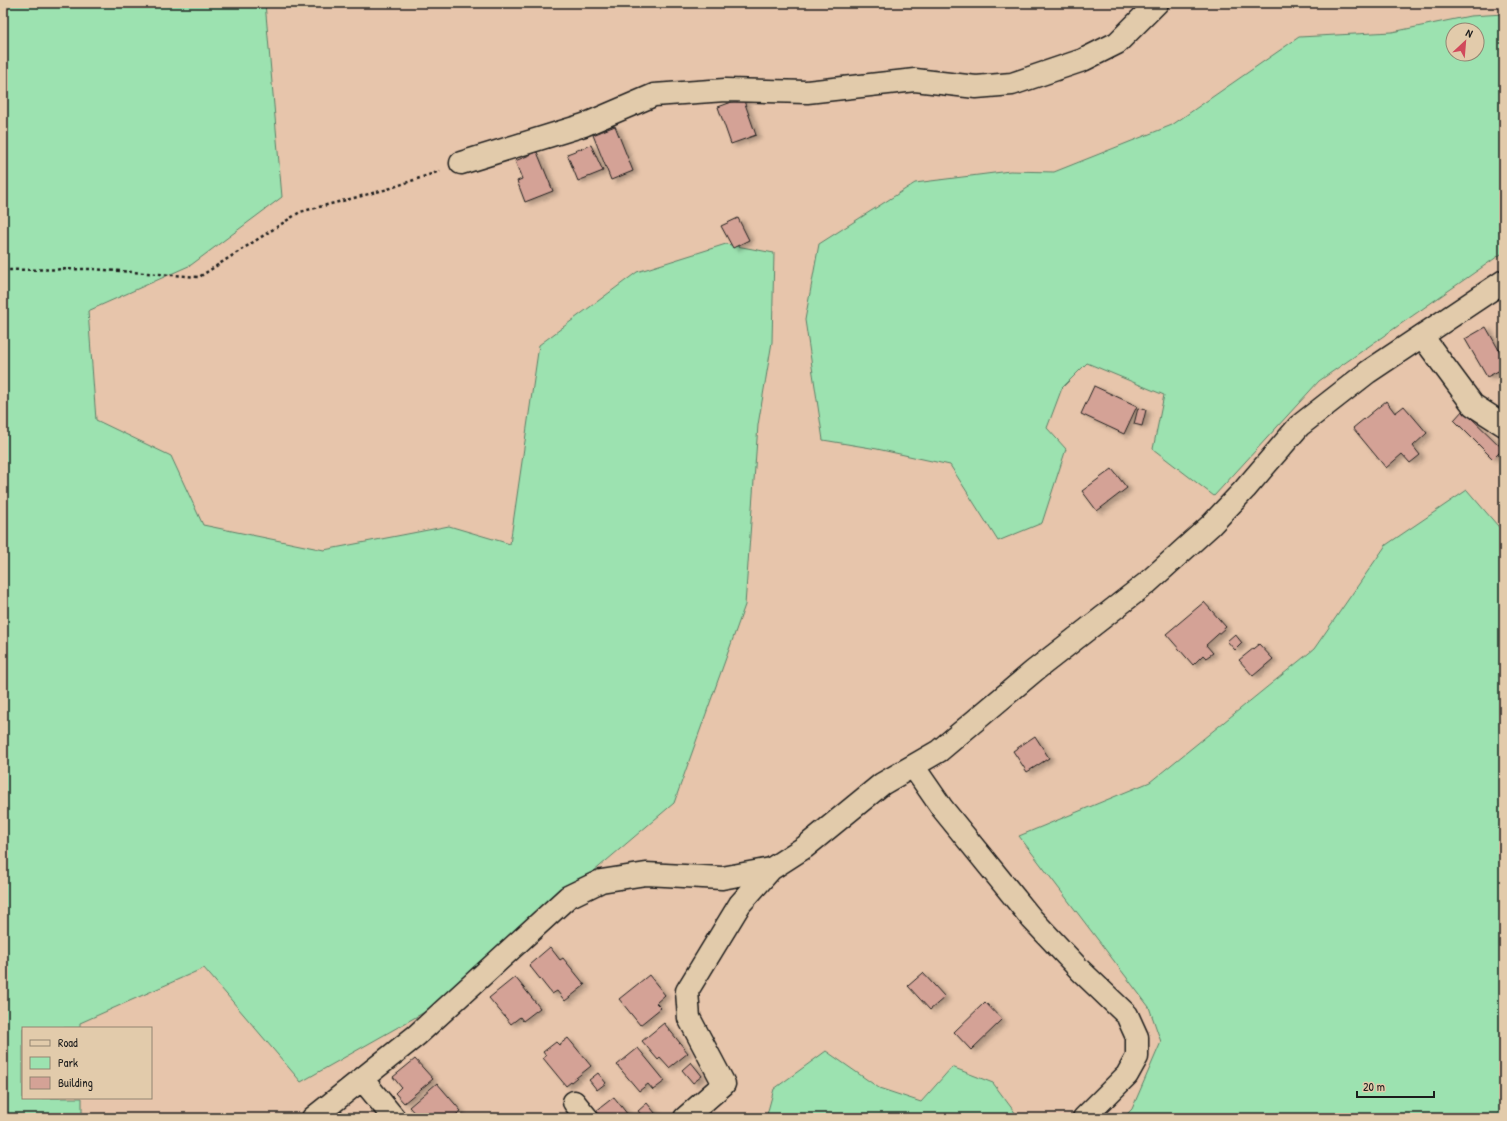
<svg xmlns="http://www.w3.org/2000/svg" width="1507" height="1121" viewBox="0 0 1507 1121" font-family="'Patrick Hand',sans-serif">
  <style>
    .green { fill: #9ce2b0; stroke: #5c7f66; fill-rule: evenodd }
    .building { fill: #d4a296; stroke: #1c1c1c; filter: url(#shadow) }
    .lines { fill: none; stroke-linecap: round; stroke-linejoin: round }
    .minor-casing { stroke: #1c1c1c; stroke-width: 25 }
    .path { stroke: #1c1c1c; stroke-width: 2.5; stroke-dasharray: 3 3; stroke-linecap: butt }
    .minor { stroke: #e2cbab; stroke-width: 22 }
  </style>
  <defs>
    <filter id="shadow"><feDropShadow dx="4.5" dy="2.5" stdDeviation="2" flood-color="#0004"/></filter>
  </defs>
  <rect width="100%" height="100%" fill="#e7c5ab"/>
  <filter id="ink" filterUnits="userSpaceOnUse"><feTurbulence type="fractalNoise" baseFrequency=".025" numOctaves="2"/><feDisplacementMap in="SourceGraphic" scale="8" xChannelSelector="R" yChannelSelector="G"/><feConvolveMatrix kernelMatrix="1 2 1 2 8 2 1 2 1" color-interpolation-filters="sRGB"/></filter>
  <g filter="url(#ink)">
    <path class="green" d="M3,3H265L282,197L191,265L88,311L96,420L171,456L203,525L324,550L449,526L510,544L539,345L637,272L726,244L774,253L772,342L758,425L745,605L674,803L437,1005L301,1082L204,968L80,1023V1028H23V1098H82V1118H3Z
      M1504,14V252L1319,381L1214,496L1153,449L1164,395L1087,363L1062,388L1047,428L1066,449L1042,523L998,541L950,465L877,449L823,440L805,320L819,244L915,183L1010,171L1054,172L1172,125L1299,37L1392,32L1470,16ZM1453,30H1477V54H1453Z
      M1467,490L1504,533V1118H1123L1132,1109L1161,1042L1149,1007L1019,836L1150,782L1314,649L1386,545Z
      M826,1051L879,1088L921,1102L952,1067L993,1083L1019,1118H766L774,1089Z"/>
    <path class="building" d="M743,98L756,135L731,144L718,107Z
      M615,126L633,171L611,180L593,135Z
      M591,145L603,171L578,181L567,154Z
      M537,152L553,191L525,202L517,181L522,179L515,161Z
      M738,218L749,240L733,248L721,226Z
      M1486,327L1500,352L1504,350V368L1487,377L1465,339Z
      M1094,386L1137,406L1124,434L1081,414Z
      M1386,401L1395,413L1404,406L1427,433L1413,446L1420,455L1410,463L1402,454L1386,468L1353,428Z
      M1138,408L1146,410L1142,426L1134,424Z
      M1463,410L1503,449L1493,459L1454,420Z
      M1112,469L1127,488L1097,511L1082,491Z
      M1204,602L1226,627L1206,645L1213,653L1206,658L1203,655L1193,665L1166,634Z
      M1235,634L1242,643L1235,650L1227,641Z
      M1259,644L1273,659L1253,676L1239,660Z
      M1035,736L1049,758L1027,772L1013,751Z
      M550,947L560,960L563,958L585,985L565,1001L557,991L552,994L529,965Z
      M923,973L945,997L930,1010L908,986Z
      M649,975L665,995L656,1003L661,1008L640,1025L619,999Z
      M515,977L540,1008L523,1021L520,1017L511,1024L489,998Z
      M985,1002L1002,1020L971,1050L954,1032Z
      M664,1023L688,1053L669,1068L660,1058L658,1060L642,1041Z
      M568,1038L591,1066L566,1086L543,1058L546,1056L543,1052L556,1042L559,1045Z
      M638,1048L665,1081L653,1090L648,1084L639,1091L617,1065Z
      M415,1059L433,1079L404,1103L395,1093L401,1087L393,1077Z
      M691,1062L702,1076L693,1083L682,1070Z
      M598,1073L606,1083L597,1090L589,1080Z
      M437,1083L461,1111L452,1118H431L426,1112L419,1118L409,1107Z
      M614,1097L628,1115L624,1118H601L596,1111Z
      M647,1103L659,1118H644L638,1111Z"/>
    <g class="lines">
      <g class="minor-casing">
        <path id="minor" d="M461,163L584,125L654,95L725,90L807,92L915,80L976,87L1012,84L1083,60L1117,43L1157,3
          M1422,336L1473,405L1504,425
          M913,766L942,808L1032,919L1081,971L1127,1015L1137,1037V1057L1127,1075L1084,1118
          M362,1079L394,1118
          M574,1102L587,1118
          M313,1118L417,1035L568,897L601,881L646,874L722,878L771,869
          M685,1118L724,1084L689,1018L687,991L740,904L771,869L805,847L882,784L939,751L1034,671L1147,583L1211,525L1245,489L1299,426L1368,372L1504,281"/>
      </g>
      <path class="path" d="M3,270L92,269L199,277L300,212L388,189L440,171"/>
      <use href="#minor" class="minor"/>
    </g>
  </g>
  <rect width="1507" height="1121" fill="none" stroke="#e2cbab" stroke-width="16"/>
  <rect x="8" y="8" width="1491" height="1105" fill="none" stroke="#1c1c1c" stroke-width="1.5" filter="url(#ink)"/>
  <rect x="22" y="1027" width="130" height="72" fill="#e2cbab" stroke="#938572"/>
  <rect x="30" y="1040" width="20" height="6" fill="#e2cbab" stroke="#938572"/>
  <text x="58" y="1047" font-size="12" fill="#1c1c1c">Road</text>
  <rect x="30" y="1057" width="20" height="12" fill="#9ce2b0" stroke="#938572"/>
  <text x="58" y="1067" font-size="12" fill="#1c1c1c">Park</text>
  <rect x="30" y="1077" width="20" height="12" fill="#d4a296" stroke="#938572"/>
  <text x="58" y="1087" font-size="12" fill="#1c1c1c">Building</text>
  <g transform="translate(1465 42) rotate(26)"><circle r="19" fill="#e2cbab" stroke="#938572"/>
  <path d="M0-3L7 15L0 10L-7 15Z" fill="#d1495b"/>
  <text y="-6" font-size="11" font-weight="bold" text-anchor="middle" fill="#1c1c1c">N</text>
  </g>
  <path d="M1357 1091v6h77v-6" fill="none" stroke="#1c1c1c" stroke-width="2"/>
  <text x="1363" y="1091" font-size="12" fill="#1c1c1c" stroke="#e2cbab" stroke-width="3" paint-order="stroke">20 m</text>
</svg>
